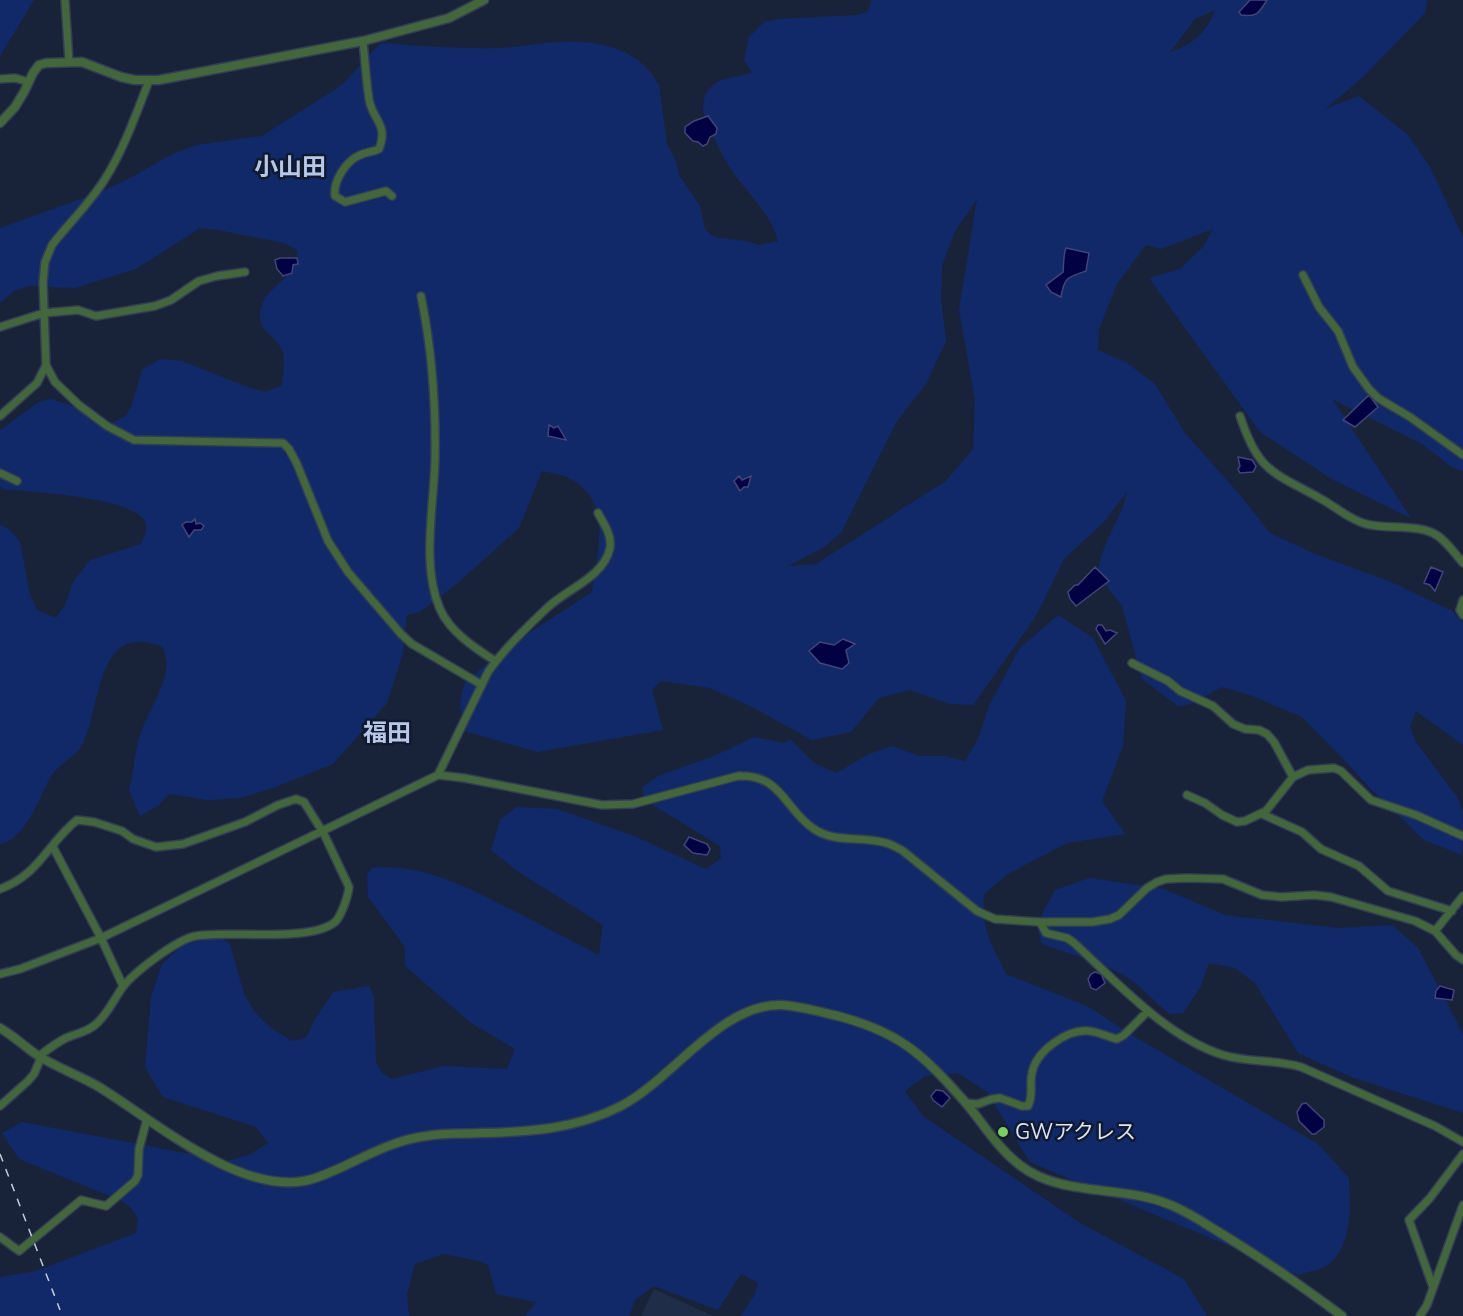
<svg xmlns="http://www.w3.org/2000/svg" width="1463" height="1316" viewBox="0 0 1463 1316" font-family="'Nunito Sans','Noto Sans JP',sans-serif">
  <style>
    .built { fill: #202d49 }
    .green { fill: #112969; fill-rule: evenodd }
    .water { fill: #010143; stroke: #434578; stroke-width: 1.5 }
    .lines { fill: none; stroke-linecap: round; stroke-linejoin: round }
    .minor-casing { stroke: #333e54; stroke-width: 10 }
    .tertiary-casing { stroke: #333e54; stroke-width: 11 }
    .minor { stroke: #43673a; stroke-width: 7 }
    .tertiary { stroke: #43673a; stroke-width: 8 }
    .rail { stroke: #c4ccdd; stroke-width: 1.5; stroke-dasharray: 8 8; stroke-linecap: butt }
    .poi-dot { fill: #75d25b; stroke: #0f1930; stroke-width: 2 }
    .labels { text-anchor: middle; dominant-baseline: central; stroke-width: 5; stroke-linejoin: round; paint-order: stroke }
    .poi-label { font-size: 21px; fill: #dce4f4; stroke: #0f1930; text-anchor: start }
    .quarter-label { font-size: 24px; font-weight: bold; fill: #b8c7e6; stroke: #0f1930 }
  </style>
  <rect width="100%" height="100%" fill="#18233a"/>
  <path class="built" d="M654,1289L713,1316H641Z"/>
  <path class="green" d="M0,0H34L0,56Z
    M872,0H1427L1425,13L1363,77L1325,109L1359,96L1408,135L1430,167L1463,237V471L1453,468L1422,444L1332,399L1411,518L1335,481L1260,432L1149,278L1180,269L1203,247L1213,229L1161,249L1146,245L1117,284L1099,329L1098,350L1127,363L1155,384L1185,433L1240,495L1270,533L1315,554L1391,582L1452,611L1463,622V745L1416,711L1410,727L1416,742L1457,797L1463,811L1462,855L1424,840L1368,786L1349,765L1302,717L1250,695L1222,687L1191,704L1178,706L1142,679L1122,606L1098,575C1100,544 1121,521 1127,492L1104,522L1064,559L1036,616L973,705L950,704L910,690L879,698L851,732L812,740L752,707L710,688L661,681L652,690L663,730L537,752L465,731L460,705L464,684L500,652L592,592C597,551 614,501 569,478C562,474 551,473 542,471L519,528L459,582L420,612L407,615L403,653L387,703L333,764L273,788L240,798L208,800L169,794L159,805L140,816L129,790C134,772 134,754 140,735C148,712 164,690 167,665C167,660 164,652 163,647C93,619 102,712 81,747C74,757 58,765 51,776C40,795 25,841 0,844V525L10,530L20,542L30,595L37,610L56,618L65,605L73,582L90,560L141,544C144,537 148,529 145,522C135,497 30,492 3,489L0,486V430L39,402L51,399L81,409L104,424L112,423L126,416L132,405L142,370L160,359L182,361L250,388L266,392L282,385C283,378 285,358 283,352C277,335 255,331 261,308C267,284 300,277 297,250L284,243L218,230L200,228L136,269L75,288L28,286L14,291L0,303V228L103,191L136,175L172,154L197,145L262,136L339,87C355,74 365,56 382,43C420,46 459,49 497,48C511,48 524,45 538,44C582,38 636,41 659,85L667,144L676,162L679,175L700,206L705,229L711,235L719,238L747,241L759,245L778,241C771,213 746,192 730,168C724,159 704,119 703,109C703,104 704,96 707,92C719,74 736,80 752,72L744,60L749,37L764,22L778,19L857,15L867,12ZM1215,10C1208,31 1192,46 1170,52L1195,19ZM977,199L959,310L975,400L973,449L946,481L816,564L788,566L826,546L842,531L897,421L926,384L946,341L941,299L942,266L955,231Z
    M1058,615L1093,638L1126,701L1123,746L1102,801L1125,834L1067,843L1008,874L984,894C981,929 991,943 1006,974L1087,1006L1135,1037L1318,1144L1349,1178C1350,1204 1353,1245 1329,1264C1322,1270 1307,1272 1298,1275L1030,1162L987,1092L958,1073L925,1076L905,1091L923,1116L1080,1223L1184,1279L1207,1316H741L755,1294L758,1283L741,1274L718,1310L654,1286L635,1300L629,1316H525L536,1302L496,1294L488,1265L479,1261L443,1254L415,1264L407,1294L409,1316H0V1277L36,1271L136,1233L138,1219L131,1208L122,1201L19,1159L2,1133L22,1122L227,1161L249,1155L268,1143L256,1127L163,1097L145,1067L151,997L162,964L182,946L207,938H221L230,944L244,994C256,1018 270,1028 292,1041L306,1038L314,1021L333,992L369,986L374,997L376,1062L382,1073L392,1079L444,1066L507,1069L515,1049L471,1023L405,966V947L368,897L367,875L372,868C423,862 472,890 516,912C544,926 571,941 599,955L603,925L517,871L491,850L500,820L517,807L557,809L634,836L706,869L721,859L720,846L645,800L642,788L658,776L714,756L754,737L784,743L790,739L814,763L836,773L869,754L892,746L919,756H944L965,761L978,739L989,706L1019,649Z
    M1089,878L1164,889L1225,915L1339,928L1392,925L1418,948L1463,1034V1113L1351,1077L1298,1053L1255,983L1235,968L1209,963L1201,986L1183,1013L1170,1014C1155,1003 1144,988 1128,978C1108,964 1066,953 1042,944C1033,922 1045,910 1055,890Z"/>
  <path class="water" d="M1250,0H1267C1259,13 1257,17 1241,15L1239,12Z
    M708,116L717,128L716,134L710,137L707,144L703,146L698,142L693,141L685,133V127L694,121Z
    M1066,248L1089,253L1086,271C1068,277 1064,277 1061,297L1051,292L1046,285L1063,272C1064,263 1063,256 1066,248Z
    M280,258H297L298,264L293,265L292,273L283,276L277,269L275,260Z
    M1369,395L1378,407L1355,427L1343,420Z
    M549,425L554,428L558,426L566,440L548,436Z
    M1238,457L1252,460L1256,466L1253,472L1240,473L1238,469L1240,466Z
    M739,476L742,480L751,476L748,487H744L740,491L734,481Z
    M195,519L196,524L200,523L204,526L201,530H194L189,537L182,525L186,522H192Z
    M1095,567L1109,581L1076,606L1070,599L1068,592L1075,585H1078Z
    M1431,567L1443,572L1435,591L1430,585L1424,583Z
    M1098,625H1102L1106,631L1110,630L1117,633L1105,644L1096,629Z
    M843,639L855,644L846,650L849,663L842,669L820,663L809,651L820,642L834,645Z
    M689,837L707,844L710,849L707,855L693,853L684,845Z
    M1095,972L1101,974L1105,983L1096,990L1091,988L1088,979L1091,974Z
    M1440,986L1454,990L1452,1000L1435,998L1436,991Z
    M936,1090L943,1091L950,1098L942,1107L933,1100L931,1096Z
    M1306,1103L1324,1120V1127L1315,1134H1312L1299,1121L1297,1112L1302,1104Z"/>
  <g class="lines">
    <g class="minor-casing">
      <path id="minor" d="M65,0L69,61
        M363,41C365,60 366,80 369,99C372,120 389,124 379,149C373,152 366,152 360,155C346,161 333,181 335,196L345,202L386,191L392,196
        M0,79L15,78L29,82
        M149,81C136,114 124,149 105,179C90,203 69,223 52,245L45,262L43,282L46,365L55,382L79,405L107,426L134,440L283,443L289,449L297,464L328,541L348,572L401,634L412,644L482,685
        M1303,275L1319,307L1338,331L1353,367L1369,389L1378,398L1410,417L1463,455
        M421,296C432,350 436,405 435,460C434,505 421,566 440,609C450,632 475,648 495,661
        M0,327L44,313L78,310L96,316L155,306L171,300L199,281L217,276L245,272
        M0,416L37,383L46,365
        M1240,416C1259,474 1274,472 1323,500C1337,508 1350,520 1366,524C1388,530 1419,523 1438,536C1448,543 1455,554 1463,563
        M0,473L17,481
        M1463,600L1460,610L1463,615
        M1132,663L1168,681L1180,691L1213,706L1233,724L1245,729L1259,730L1267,734L1274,742L1293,777
        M438,775L464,778L602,805L633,804L738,776C782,774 784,809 814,829C835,843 859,836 882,842C890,843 896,847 903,851L977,911L995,919L1040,922H1092L1110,919L1119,915L1147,888L1157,882L1166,879L1187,878L1223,879L1262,895L1281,897L1314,895L1331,897L1415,921L1435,931L1456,955L1463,960
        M1187,795L1205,803L1222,815L1237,822L1245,821L1266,811L1293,777L1308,770L1334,768L1341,771L1371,800L1416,815L1463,836
        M1262,814L1302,832L1321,849L1359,866L1388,891L1452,911
        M53,847L101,938L123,986
        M0,889C39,875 48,843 77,820L94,822L122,831L133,839L156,847L183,844L245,822L278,805L296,799L304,802L324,834L349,887C348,896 342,914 336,921C314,943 228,930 196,936C177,939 133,973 122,988C113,1001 107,1015 95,1025C87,1032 75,1034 66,1038C56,1043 47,1050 39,1056L40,1060L34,1074L28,1081L0,1106
        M1040,922L1046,933L1067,938L1073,942C1117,982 1166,1037 1223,1055C1249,1063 1276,1059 1301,1067L1435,1126L1463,1142
        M1435,931L1463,896
        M0,974L20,969L101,938L438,775L488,672C504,649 527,627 548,607C567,589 604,577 610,548C612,535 604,524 598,513
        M966,1103L978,1104L992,1099L1000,1098L1022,1106H1028C1034,1095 1029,1084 1032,1073C1036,1051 1067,1029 1089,1031C1099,1032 1108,1037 1117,1039L1124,1035L1148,1011
        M0,1237L19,1251L81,1200L106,1206L135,1181L138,1175L139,1149L147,1119
        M1433,1287L1409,1220L1430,1198L1463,1154
        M1420,1316L1427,1305L1463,1205"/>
    </g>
    <g class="tertiary-casing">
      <path id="tertiary" d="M0,123L15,107L24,92L33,73L39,65L46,63L82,62L121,77L135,80H159L363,41L449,18L484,0
        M0,1028C14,1036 25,1047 37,1055C57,1068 79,1075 99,1087C153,1120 237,1193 304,1181C317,1179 328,1173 340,1168C368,1155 395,1140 426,1136C444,1133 462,1134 480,1133C530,1132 576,1129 621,1106C673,1079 720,1004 781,1005C799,1006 817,1011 834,1015C898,1031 922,1053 965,1102C983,1123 998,1149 1021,1166C1062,1197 1122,1185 1168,1204C1187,1211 1204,1223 1222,1234C1263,1259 1303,1287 1342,1316"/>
    </g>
    <use href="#minor" class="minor"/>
    <use href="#tertiary" class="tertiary"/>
    <path class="rail" d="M0,1154L60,1310"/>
  </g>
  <circle class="poi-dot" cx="1003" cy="1132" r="6"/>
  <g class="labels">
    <g class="poi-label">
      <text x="1015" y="1132">GWアクレス</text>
    </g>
    <g class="quarter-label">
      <text x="290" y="167">小山田</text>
      <text x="387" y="733">福田</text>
    </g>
  </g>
</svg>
